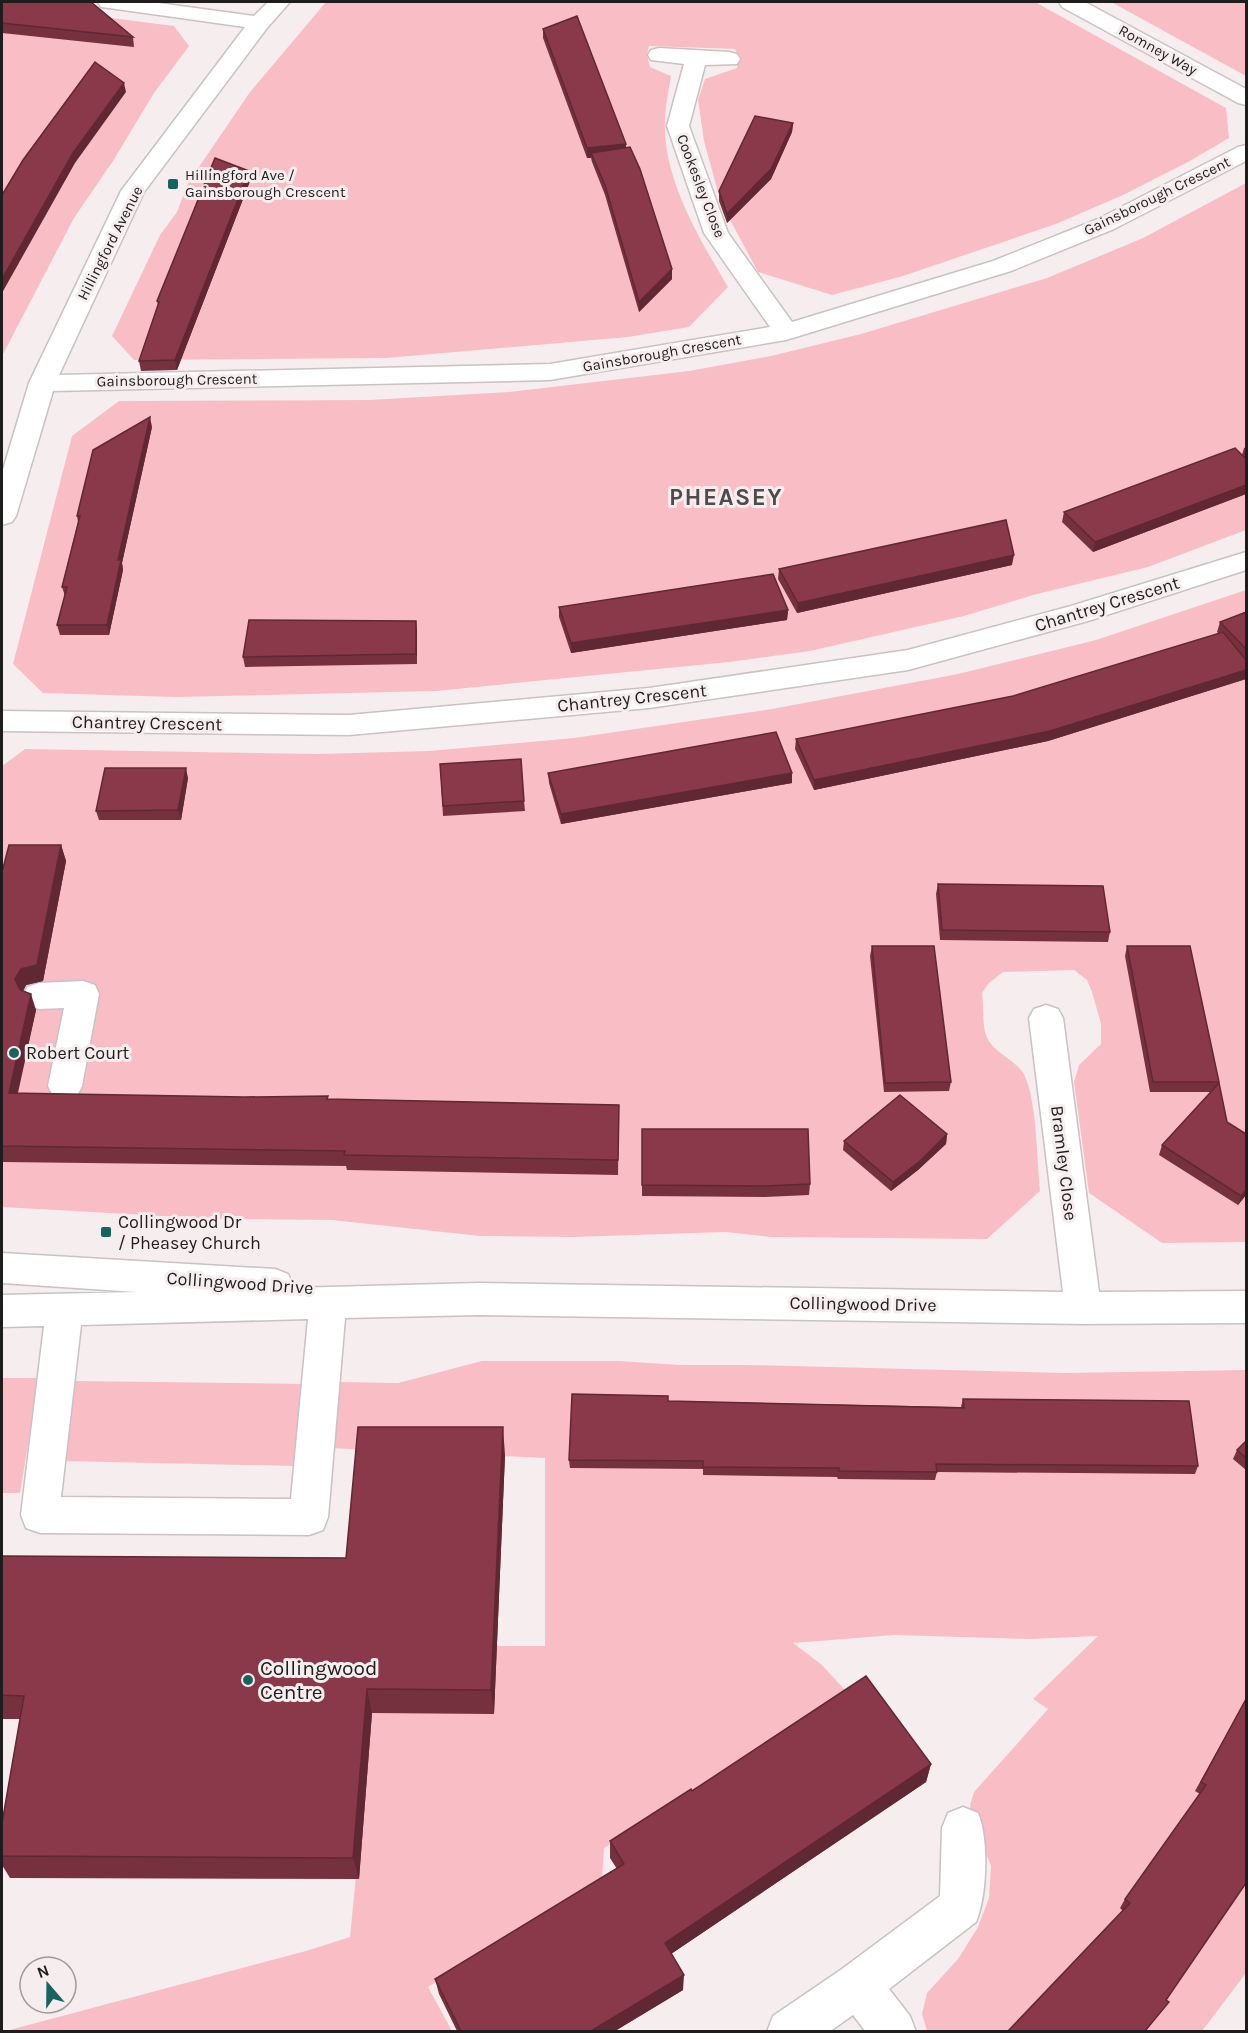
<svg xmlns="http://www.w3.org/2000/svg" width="1248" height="2033" viewBox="0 0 1248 2033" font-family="Karla,sans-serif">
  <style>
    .green { fill: #f9bec5 }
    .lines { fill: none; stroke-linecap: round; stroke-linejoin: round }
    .minor-casing { stroke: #c9c1c2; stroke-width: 3 }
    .minor { fill: #fff; fill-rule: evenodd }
    .wall { fill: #76313f }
    .shaded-wall { fill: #602833 }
    .building { fill: #893949; stroke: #602833; stroke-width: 1.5 }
    .poi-dot { fill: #166461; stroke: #f6eeee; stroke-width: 2 }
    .labels { text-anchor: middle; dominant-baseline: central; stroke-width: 6; stroke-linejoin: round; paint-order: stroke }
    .far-street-label { font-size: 15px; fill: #1f1c1c; stroke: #f6eeee }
    .far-poi-label { font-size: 15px; fill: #1f1c1c; stroke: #f6eeee; text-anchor: start }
    .street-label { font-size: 18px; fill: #1f1c1c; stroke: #f6eeee }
    .poi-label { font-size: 18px; fill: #1f1c1c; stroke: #f6eeee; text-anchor: start }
    .near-poi-label { font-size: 21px; fill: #1f1c1c; stroke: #f6eeee; text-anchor: start }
    .district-label { font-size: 24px; font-weight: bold; letter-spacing: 1.5px; fill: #514a4b; stroke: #f6eeee }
  </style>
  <rect width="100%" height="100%" fill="#f6eeee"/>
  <path class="green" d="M326,2H1035L1226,108L1229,138L1188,162L1123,195L1056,224L903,276L832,295L758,272L721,203L704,141L698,100L705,79L737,68L738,56L735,49L649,46L647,55L650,67L671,76C668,94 664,113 665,131C667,186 701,241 728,287L689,327L628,337L386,358L134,360L112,336L160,235L177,212L188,183L250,92Z
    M1111,2H1246V76Z
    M2,4L174,26L189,46L154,93L113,161L74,218L2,356Z
    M1246,183V530L1238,533L1148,567L1037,594L964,616L810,651L729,662L436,691L176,697L43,693L13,664L72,436L119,401L369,400L509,392L689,371L771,356L861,334L1047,278L1143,238Z
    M1246,590V1242L1162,1243L1089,1193L1074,1082L1079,1065L1101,1044V1024L1092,992L1087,980L1074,970L1003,972L989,983L982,993C984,1006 982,1023 986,1035C993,1055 1019,1059 1026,1079C1037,1107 1037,1160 1040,1191L987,1239L771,1237L726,1232L574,1237L480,1236L332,1220L215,1219L2,1207V766L25,749L318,754L429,751L574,738L772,709L958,674L1096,640Z
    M482,1361H618L681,1365H748L1066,1373L1246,1370V1973L1202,2031H927L922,2014L927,1993L958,1959L978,1927L989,1898L991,1866L972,1820L970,1805L974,1792L1048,1709L1033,1699L1098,1636L1029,1639L894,1635L793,1643L822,1665L854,1700L604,1848L602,1879L428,1987L452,2031L2,2032L306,1951L350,1937L372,1713L497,1646H545V1458L329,1448L339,1382L398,1383Z
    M2,1378H39L20,1493H2Z
    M75,1381L305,1384L296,1466L62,1461Z"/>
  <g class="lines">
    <g class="minor-casing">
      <path id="minor" d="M98,2H151L254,16L268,2H290L267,28L144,192L59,375L550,364L770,327L704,233L667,126L684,64L651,60L648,55L651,50L659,48L729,52L737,54L740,59L737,64L705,65L689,126L728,233L792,322L993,261L1098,219L1238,147L1246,145V161L1114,229L1011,271L786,340L550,380L53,391L16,516L12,522L2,525V473L29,383L121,191L245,27L109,8L101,7Z
        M1059,2H1085L1246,89V105L1238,103L1062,7Z
        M1246,552V570L1088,621L908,670L649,708L349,735L2,731V711L349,715L649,688L908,650L1071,606Z
        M83,981L95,985L99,994L82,1086L77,1096L65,1100L53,1096L48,1086L64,1008L39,1009L27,1005L23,996L27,987L39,983Z
        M1046,1005L1058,1009L1063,1018L1099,1292L1246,1291V1323L1083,1324L479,1315L345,1318L328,1517L323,1530L309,1535L40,1533L26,1528L21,1515L44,1326L2,1327V1295L136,1292L2,1283V1253L275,1269L288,1274L293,1285L292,1288L479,1283L1063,1292L1029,1018L1034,1009ZM308,1319L291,1499L61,1497L81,1325Z
        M963,1807L978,1813C989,1839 987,1896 976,1922L889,1989L910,2016L916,2032H866L853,2015L829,2032H767L773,2016L842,1969L940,1896L942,1828L948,1813Z"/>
    </g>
    <use href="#minor" class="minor"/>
  </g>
  <path class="wall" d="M2,2L133,37L134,47L2,33Z
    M543,29L626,148L672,279L639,312L605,195L592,162L591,158H587L543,38Z
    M793,123L792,132L771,179L727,223L719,201V191Z
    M250,181L177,370L141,371L139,361L158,305L157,301Z
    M152,427L122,563L123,570L109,635H60L57,625L65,596L62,587L78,522L77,516Z
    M1246,447V494L1093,552L1062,522L1064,512L1242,455L1244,448Z
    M1012,565L797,613L778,579L779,569Z
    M559,607L788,610L787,620L571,653L559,617Z
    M1246,612V679L1048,741L814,790L795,749L796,739L1013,696L1219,634L1217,632L1220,622Z
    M416,621L417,664L245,667L243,657Z
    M440,764L524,801L525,811L443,816Z
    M548,773L792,783L561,824L549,783Z
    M188,778L181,820H99L96,811Z
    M61,845L66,861L43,981L26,985L23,991L36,1010L18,1093L619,1105L618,1175L347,1170L346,1166L2,1162V872Z
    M938,884L1110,932L1108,942L940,940L936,894Z
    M872,946L951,1082L949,1091L884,1092L870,956Z
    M1127,946H1190L1227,1122L1246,1195L1238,1205L1159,1155L1162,1145L1211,1092H1150L1125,956Z
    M642,1129L810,1184L809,1195L765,1197L642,1196Z
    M947,1134L946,1144L918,1170L891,1191L843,1150L844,1141Z
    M963,1399L1198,1466L1195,1474L937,1472L935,1480L838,1479L837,1477L703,1475V1469L570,1468L569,1460L668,1401L961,1407Z
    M1246,1441V1470L1233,1459L1237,1450Z
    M505,1455L494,1714L372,1713L359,1879L10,1878L2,1865V1823L20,1719H2V1556L346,1558Z
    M1246,1695V1883L1166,2000L1163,2010L1123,1911L1120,1908L1125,1899L1200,1794L1195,1791L1246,1699Z
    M931,1764L926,1782L671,1954L683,1990L615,2031H457L439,1994L435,1979L617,1869L610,1858V1841L692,1791Z"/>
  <path class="shaded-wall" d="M124,83L126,92L75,163L2,293V279L73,153Z
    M793,123L792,132L771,179L727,223V214Z
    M626,144V154L591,153V158H587V148Z
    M249,171L250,181L177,370L175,360Z
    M672,269V279L639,312V302Z
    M150,417L152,427L122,563L123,570L109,635L107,625L118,560Z
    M1246,485V494L1093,552L1095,542Z
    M1014,555L1012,565L797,613L798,603Z
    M788,610L787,620L571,653V643Z
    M416,621L417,631V664L416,654Z
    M1246,670V679L1048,741L814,790V780Z
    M186,768L188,778L181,820L178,810Z
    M792,773V783L561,824V814Z
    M61,845L66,861L43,981L26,985L21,995L15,979Z
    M31,994L36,1010L14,1108L9,1093Z
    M947,1134L946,1144L918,1170L891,1191L893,1182Z
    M1246,1190V1195L1238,1205L1241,1196Z
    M503,1427L505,1455L494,1714L491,1690Z
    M367,1689L372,1713L359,1879L353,1858Z
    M931,1764L926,1782L665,1958V1943Z
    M684,1975L683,1990L615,2031H591Z"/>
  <path class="building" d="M2,2H91L133,37L2,23Z
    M577,16L626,144L587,148L543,29Z
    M95,62L124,83L73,153L2,279V195L23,160Z
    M755,116L793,123L771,169L727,214L719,191Z
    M630,147L640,169L672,269L639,302L605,185L591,153Z
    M215,158L249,171L175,360L139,361L159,302L157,301Z
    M150,417L118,560H121L107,625H57L67,587H62L80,516H77L93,450Z
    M1235,448L1246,459V485L1095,542L1064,512Z
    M1006,520L1014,555L798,603L779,569Z
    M773,574L788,610L571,643L559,607Z
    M1246,612V649L1220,622Z
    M249,620L416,621V654L243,657Z
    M1223,632L1246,660V670L1050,731L814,780L796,739L1013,696Z
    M776,732L792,773L561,814L548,773Z
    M521,759L524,801L443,806L440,764Z
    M105,768H186L178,810L96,811Z
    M9,845H61L37,965L21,969L15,979L20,990L31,994L9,1093L245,1097L328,1096L327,1099L619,1105L618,1160L344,1155L345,1151L2,1146V872Z
    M938,884L1103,886L1110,932L942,930Z
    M872,946H934L951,1082L885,1083Z
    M1127,946H1190L1219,1082H1153Z
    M1219,1083L1227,1122L1246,1134V1190L1241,1196L1162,1145Z
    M900,1095L947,1134L920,1161L893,1182L844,1141Z
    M642,1129H808L810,1184L766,1186L642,1185Z
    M572,1394L668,1396V1401L964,1408L963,1399L1189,1401L1198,1466L936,1464L937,1472L839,1471V1468L703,1467V1461L569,1460Z
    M358,1427H503L491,1690L367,1689L353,1858L2,1856V1823L24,1696L2,1695V1556L346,1558Z
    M1246,1441V1458L1237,1450Z
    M866,1676L931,1764L665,1943L684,1975L591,2031H461L435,1979L624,1864L610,1841L691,1789L692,1791Z
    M1246,1699V1883L1166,2000L1169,2002L1145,2031H1008L1130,1903L1125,1899L1206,1785L1201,1782Z"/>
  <g class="poi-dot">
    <rect x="167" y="178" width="12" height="12" rx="3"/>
    <circle cx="14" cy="1053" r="6"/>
    <rect x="100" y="1226" width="12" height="12" rx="3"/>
    <circle cx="248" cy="1680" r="6"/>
  </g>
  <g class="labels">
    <g class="far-street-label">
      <text transform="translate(1158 50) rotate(29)">Romney Way</text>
      <text transform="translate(701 186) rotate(69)">Cookesley Close</text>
      <text transform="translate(1157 196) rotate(-26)">Gainsborough Crescent</text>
      <text transform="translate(110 243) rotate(-63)">Hillingford Avenue</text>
      <text transform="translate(662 353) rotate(-10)">Gainsborough Crescent</text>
      <text transform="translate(177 380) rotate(-1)">Gainsborough Crescent</text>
    </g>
    <g class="far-poi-label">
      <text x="185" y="175">Hillingford Ave /<tspan x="185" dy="17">Gainsborough Crescent</tspan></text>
    </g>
    <g class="street-label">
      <text transform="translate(1107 604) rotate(-17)">Chantrey Crescent</text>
      <text transform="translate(632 698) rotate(-6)">Chantrey Crescent</text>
      <text transform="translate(147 723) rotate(1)">Chantrey Crescent</text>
      <text transform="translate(1064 1163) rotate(83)">Bramley Close</text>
      <text transform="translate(240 1283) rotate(4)">Collingwood Drive</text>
      <text transform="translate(863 1304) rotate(1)">Collingwood Drive</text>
    </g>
    <g class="poi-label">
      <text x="26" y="1053">Robert Court</text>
      <text x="118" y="1222">Collingwood Dr<tspan x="118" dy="21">/ Pheasey Church</tspan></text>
    </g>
    <g class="near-poi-label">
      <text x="260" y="1668">Collingwood<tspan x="260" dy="24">Centre</tspan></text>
    </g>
    <g class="district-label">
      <text x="726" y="497">PHEASEY</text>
    </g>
  </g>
  <rect width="1248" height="2033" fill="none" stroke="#1f1c1c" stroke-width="6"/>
  <g transform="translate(48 1985) rotate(340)"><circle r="28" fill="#f6eeee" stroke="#a09a9a" stroke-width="1.5"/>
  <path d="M0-4.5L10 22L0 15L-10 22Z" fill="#166461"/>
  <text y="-9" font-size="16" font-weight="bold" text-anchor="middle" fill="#1f1c1c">N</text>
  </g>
</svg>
